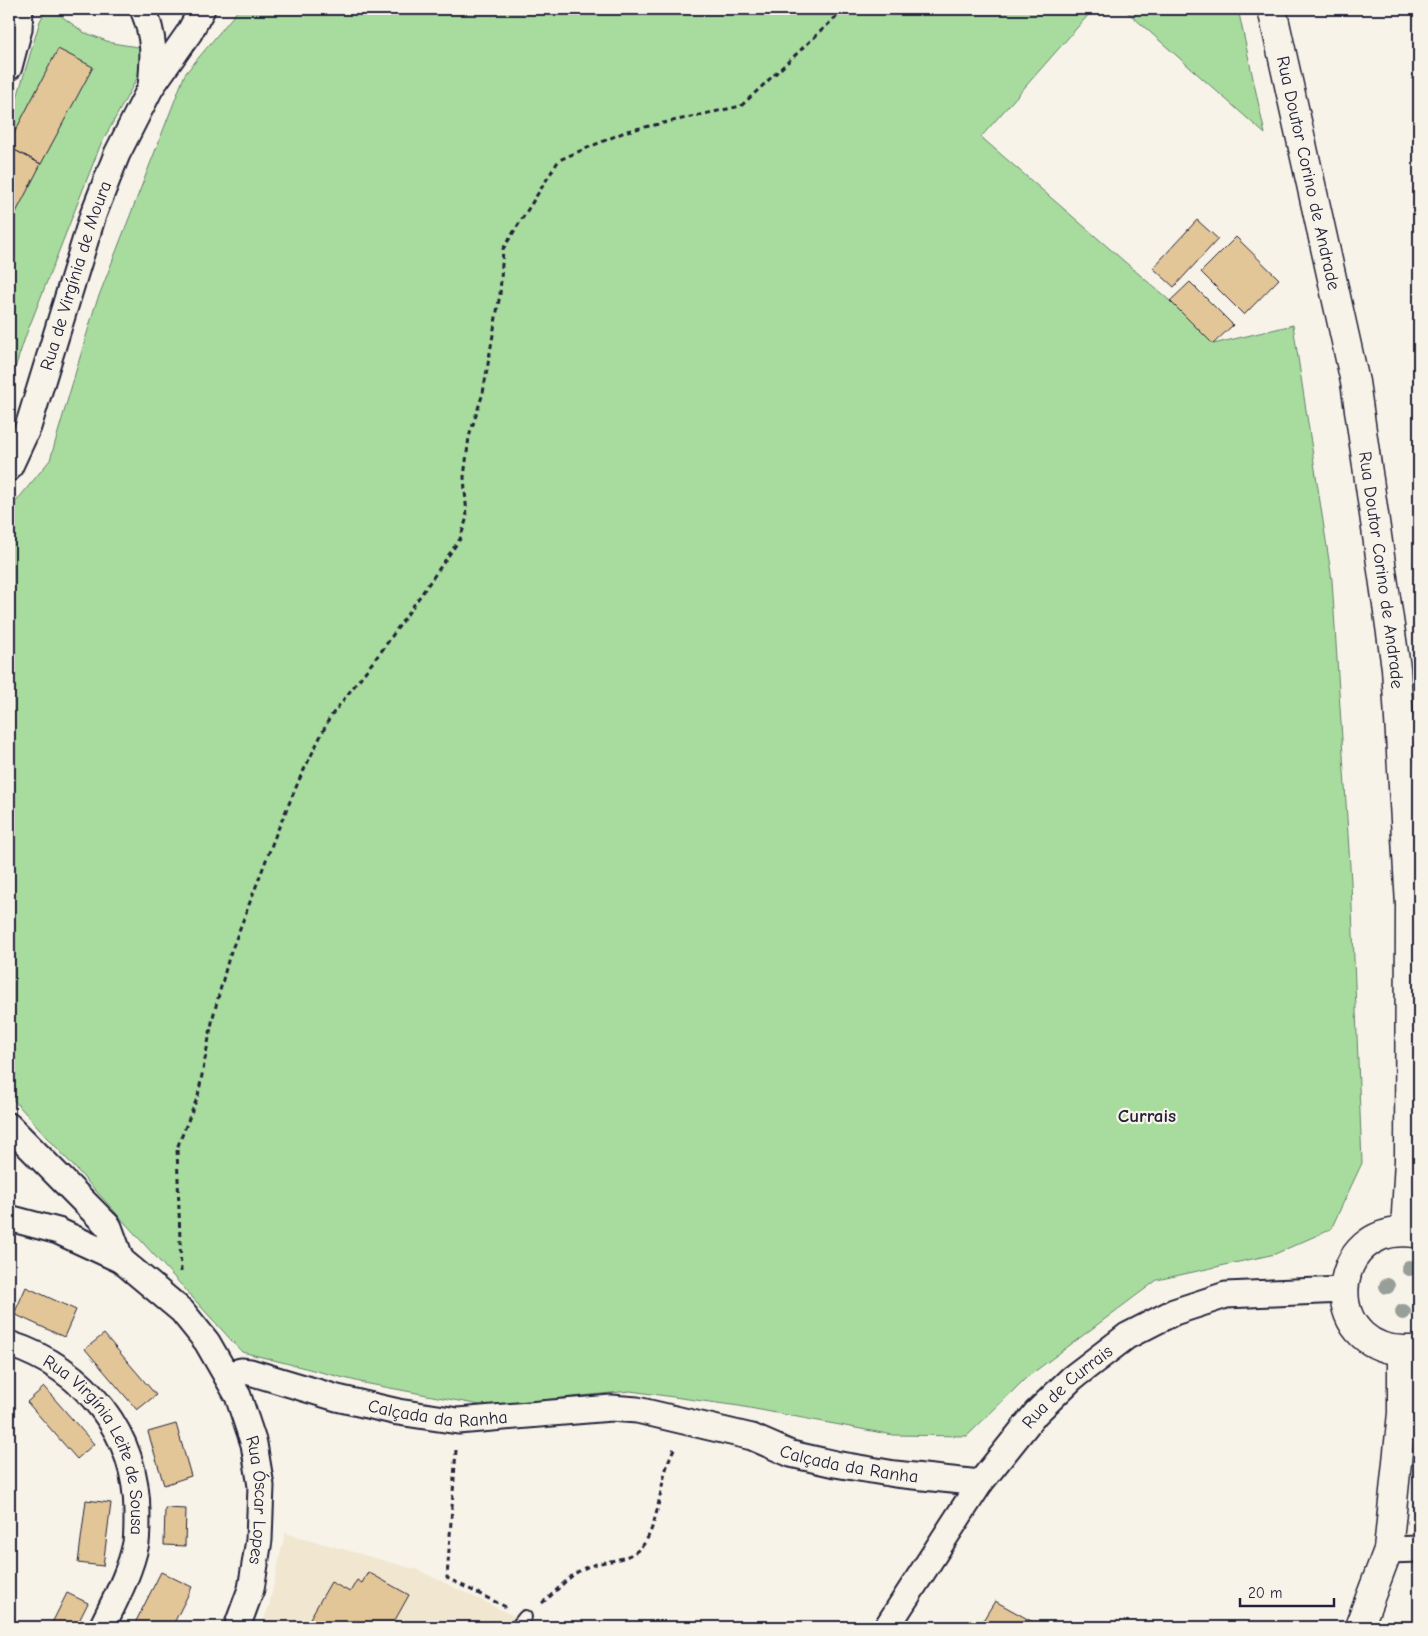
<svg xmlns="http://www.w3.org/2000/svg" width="1428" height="1636" viewBox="0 0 1428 1636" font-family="'Comic Neue',sans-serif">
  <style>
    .built { fill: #f1e6d0 }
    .green { fill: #a8dc9e; stroke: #657f6c }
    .building { fill: #e3c697; stroke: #22223b }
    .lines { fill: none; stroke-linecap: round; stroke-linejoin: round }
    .service-casing { stroke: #22223b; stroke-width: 16 }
    .minor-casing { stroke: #22223b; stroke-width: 29 }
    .tertiary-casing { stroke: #22223b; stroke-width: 31 }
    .path { stroke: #22223b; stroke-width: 3; stroke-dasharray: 5 4; stroke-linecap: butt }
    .service { stroke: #f7f3e8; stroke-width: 12 }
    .minor { stroke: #f7f3e8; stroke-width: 25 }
    .tertiary { stroke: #f7f3e8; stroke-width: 28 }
    .tree { fill: #989f99 }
    .labels { text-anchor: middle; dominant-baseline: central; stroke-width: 4.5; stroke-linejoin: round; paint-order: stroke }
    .street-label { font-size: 18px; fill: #22223b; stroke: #f7f3e8 }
    .neighbourhood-label { font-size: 19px; font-weight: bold; fill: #22223b; stroke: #f7f3e8 }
  </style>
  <rect width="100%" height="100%" fill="#f7f3e8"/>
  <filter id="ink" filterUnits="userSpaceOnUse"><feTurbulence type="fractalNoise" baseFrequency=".02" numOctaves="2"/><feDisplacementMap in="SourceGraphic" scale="10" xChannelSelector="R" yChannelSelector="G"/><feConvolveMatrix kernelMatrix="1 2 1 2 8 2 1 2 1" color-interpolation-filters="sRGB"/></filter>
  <g filter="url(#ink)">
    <path class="built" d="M285,1533L418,1570L518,1618L511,1627H261L269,1606Z"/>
    <path class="green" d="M52,9L83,32L112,43L144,48L141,71L100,146L26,335L9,386V115L17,98L40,21L46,10Z
      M239,9H1087L1090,13L981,137L1170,301L1213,344L1293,325L1332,580L1351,882L1362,1163L1331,1229L1275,1254L1157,1280L1026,1378L967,1436L893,1435L739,1406L630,1391L485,1406L364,1383L242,1352L9,1095V510L50,460L95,306L185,74Z
      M1124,9H1238L1265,134Z"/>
    <path class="building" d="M58,49L93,67L41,164L9,147V143Z
      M9,147L41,164L9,226Z
      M1197,220L1218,239L1174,287L1153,268Z
      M1236,237L1279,279L1244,315L1201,272Z
      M1190,282L1233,325L1213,344L1170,301Z
      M26,1287L76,1310L64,1337L14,1314Z
      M104,1334L156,1395L137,1410L85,1349Z
      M44,1387L94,1444L77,1459L27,1402Z
      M176,1424L191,1476L164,1485L148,1432Z
      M86,1500L111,1503L103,1566L78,1563Z
      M165,1508L186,1509L185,1546L164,1545Z
      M161,1572L192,1587L172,1627H133Z
      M368,1572L409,1595L395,1620L408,1627H305L331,1582L350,1592L357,1580L362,1583Z
      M67,1593L88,1603L76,1627H50Z
      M995,1601L1042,1627H979Z"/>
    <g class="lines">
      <g class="service-casing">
        <path id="service" d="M517,1627L525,1617"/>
      </g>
      <g class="minor-casing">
        <g id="minor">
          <path d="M143,9C155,38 154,56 151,87"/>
          <path d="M9,67L19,29L20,9"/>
          <path id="s1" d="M9,468L28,427L93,215L117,154L151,87L189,33L202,9"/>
          <path id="s2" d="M9,1126L109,1227L121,1260L182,1311L207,1342L238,1396L254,1444L261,1486L259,1540L251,1589L237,1627"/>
          <path d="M9,1218L58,1231L121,1260"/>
          <path id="s3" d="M9,1344C86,1369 138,1434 137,1516C137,1525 137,1534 136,1543C130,1573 115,1600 102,1627"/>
          <path id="s4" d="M226,1375L241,1371L250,1372L337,1398L398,1412L458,1421L611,1408L637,1410L752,1437L791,1454L835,1464L895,1474L980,1483"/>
          <path d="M1388,1550L1419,1549"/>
          <path id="s5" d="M887,1627L980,1483L1036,1413L1072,1378L1127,1336L1174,1312L1226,1295L1343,1290"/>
        </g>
      </g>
      <g class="tertiary-casing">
        <g id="tertiary">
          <path id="s6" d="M1272,9L1355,382L1396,668L1410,905L1409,1160L1405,1231"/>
          <path d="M1419,1234C1323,1215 1316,1364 1419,1349"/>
          <path d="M1359,1627L1388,1550L1402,1413V1352"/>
        </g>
      </g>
      <path class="path" d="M181,1272L177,1148L198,1096L213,1017L229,957L276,834L300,778L330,717L383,649L460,539L467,517L464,477L469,437L483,393L500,294L503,249L559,160L627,131L741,106L839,14L847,9
        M456,1450L447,1578L506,1607
        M542,1603C557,1592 569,1574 587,1567C608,1559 635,1562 647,1539C662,1510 659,1476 675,1447"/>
      <use href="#service" class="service"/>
      <use href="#minor" class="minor"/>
      <use href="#tertiary" class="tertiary"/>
    </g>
    <g class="tree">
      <circle cx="1409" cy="1268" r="8"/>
      <circle cx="1387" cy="1286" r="8"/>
      <circle cx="1403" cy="1312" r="8"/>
    </g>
  </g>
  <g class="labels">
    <g class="street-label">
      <text stroke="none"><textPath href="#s6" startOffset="168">Rua Doutor Corino de Andrade</textPath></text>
      <text stroke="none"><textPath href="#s1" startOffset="204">Rua de Virgínia de Moura</textPath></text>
      <text stroke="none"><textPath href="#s6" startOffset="572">Rua Doutor Corino de Andrade</textPath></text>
      <text stroke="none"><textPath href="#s5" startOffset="302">Rua de Currais</textPath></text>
      <text stroke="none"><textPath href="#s4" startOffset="218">Calçada da Ranha</textPath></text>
      <text stroke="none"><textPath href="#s3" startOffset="144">Rua Virgínia Leite de Sousa</textPath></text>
      <text stroke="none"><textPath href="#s4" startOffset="638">Calçada da Ranha</textPath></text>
      <text stroke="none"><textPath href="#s2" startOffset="466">Rua Óscar Lopes</textPath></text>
    </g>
    <g class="neighbourhood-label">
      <text x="1147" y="1116">Currais</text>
    </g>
  </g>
  <rect width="1428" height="1636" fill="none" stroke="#f7f3e8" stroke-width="30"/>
  <rect x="15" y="15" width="1398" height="1606" fill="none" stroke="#22223b" stroke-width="2" filter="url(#ink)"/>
  <path d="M1240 1598v8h94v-8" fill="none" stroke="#22223b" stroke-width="2.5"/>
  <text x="1248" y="1598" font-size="15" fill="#22223b" stroke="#f7f3e8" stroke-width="4" paint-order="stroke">20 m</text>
</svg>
